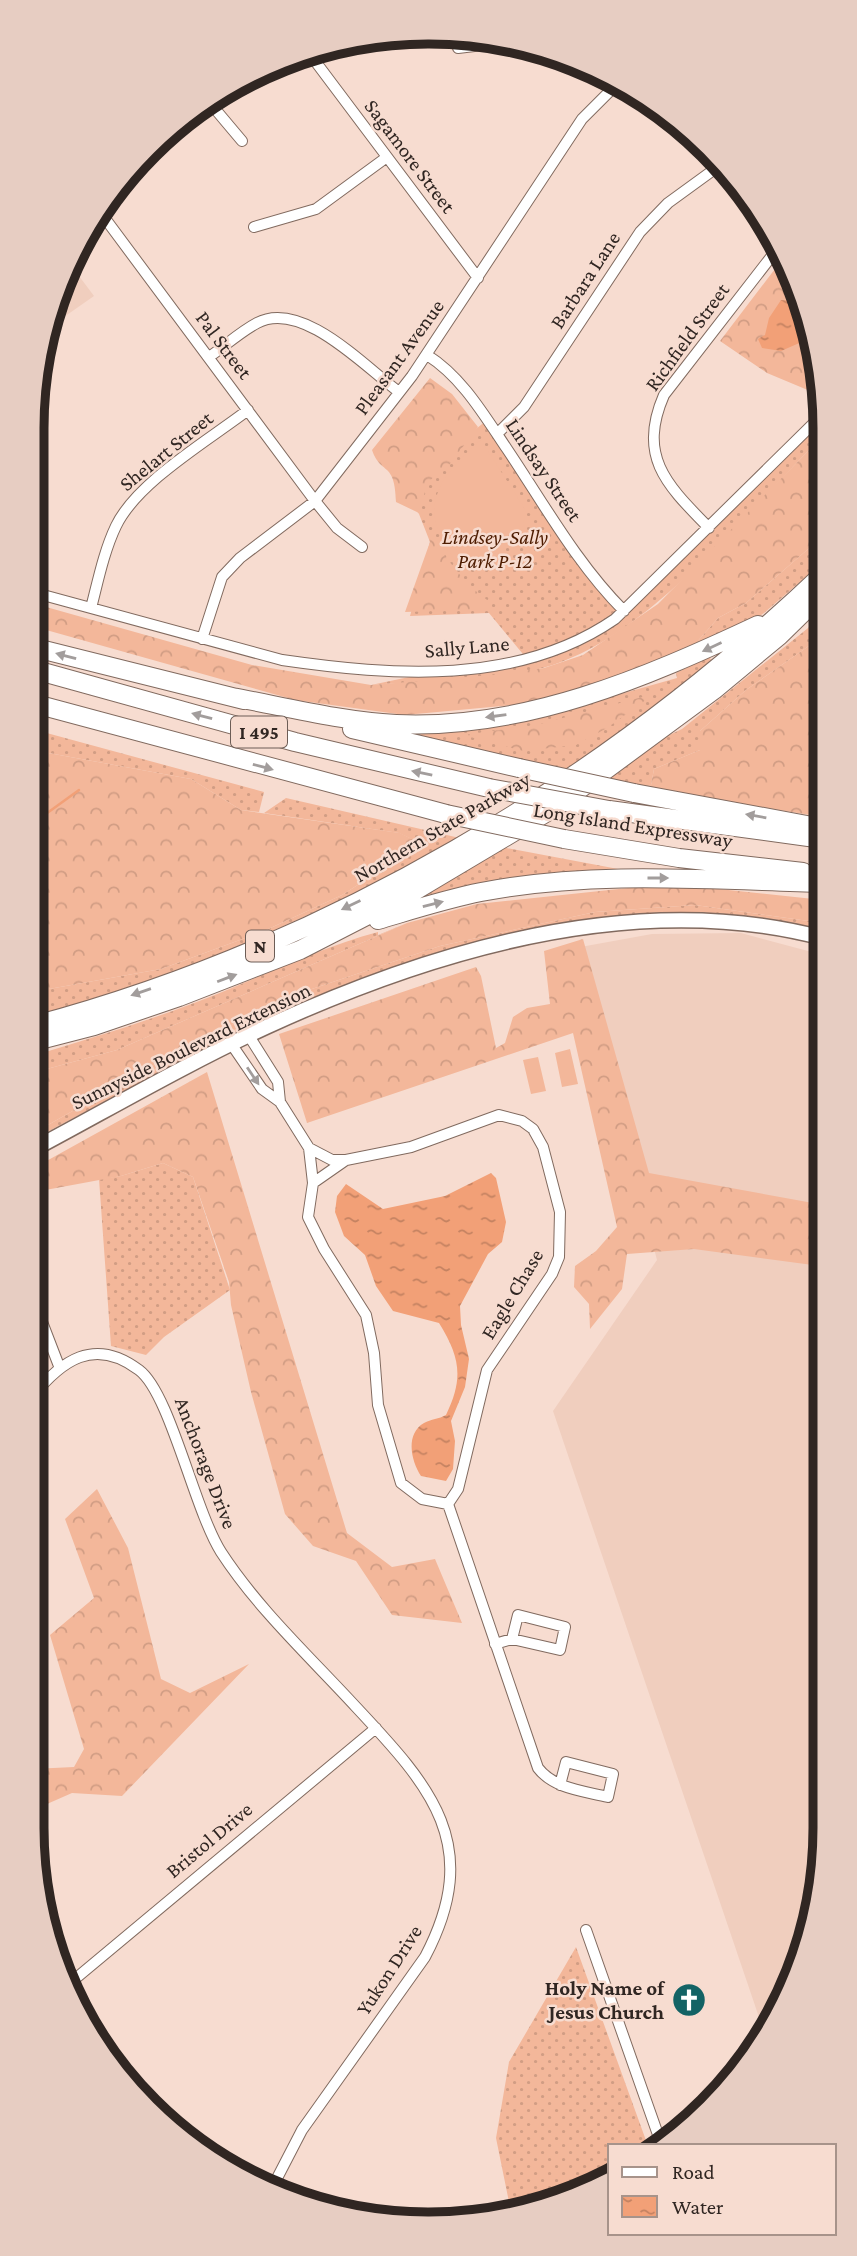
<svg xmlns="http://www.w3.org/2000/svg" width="857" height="2256" viewBox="0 0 857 2256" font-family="'Crimson Pro',serif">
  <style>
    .built { fill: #f0cebe }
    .grass { fill: url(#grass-dots) }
    .forest { fill: url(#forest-crowns) }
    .garden { fill: #f3b79a }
    .water { fill: url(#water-ripples) }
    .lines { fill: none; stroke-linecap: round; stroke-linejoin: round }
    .stream { stroke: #f2a077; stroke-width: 2.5 }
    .minor-casing { stroke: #816a5f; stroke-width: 12 }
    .secondary-casing { stroke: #816a5f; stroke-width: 17 }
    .motorway-casing { stroke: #816a5f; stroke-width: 20 }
    .minor { stroke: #fff; stroke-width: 10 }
    .secondary { stroke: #fff; stroke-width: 14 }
    .motorway { stroke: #fff; stroke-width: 18 }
    .motorway-bridge-casing { stroke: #816a5f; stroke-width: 20; stroke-linecap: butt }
    .motorway-bridge { stroke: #fff; stroke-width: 18 }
    .oneway { fill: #a29d9c }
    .labels { text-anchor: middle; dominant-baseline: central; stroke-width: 5; stroke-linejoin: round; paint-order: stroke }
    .shield { fill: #f7dcd0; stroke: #6c5d56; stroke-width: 2 }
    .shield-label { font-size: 19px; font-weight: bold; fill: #302622 }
    .street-label { font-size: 21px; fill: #302622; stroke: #f7dcd0 }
    .park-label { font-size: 21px; font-style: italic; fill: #4e1c00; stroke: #f7dcd0 }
    .poi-label { font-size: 21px; font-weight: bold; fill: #302622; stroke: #f7dcd0; text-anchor: end }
    .rim { fill: none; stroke: #302622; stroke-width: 9 }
  </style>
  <defs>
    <pattern id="grass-dots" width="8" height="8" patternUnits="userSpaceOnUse" patternTransform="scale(1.75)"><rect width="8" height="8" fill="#f3b79a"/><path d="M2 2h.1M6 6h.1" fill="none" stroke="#d19d84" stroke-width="1.8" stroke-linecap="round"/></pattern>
    <pattern id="forest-crowns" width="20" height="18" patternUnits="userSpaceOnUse" patternTransform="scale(1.75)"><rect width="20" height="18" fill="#f3b79a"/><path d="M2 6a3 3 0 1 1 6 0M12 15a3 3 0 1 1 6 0" fill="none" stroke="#d19d84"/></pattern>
    <pattern id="water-ripples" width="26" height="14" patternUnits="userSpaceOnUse" patternTransform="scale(1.75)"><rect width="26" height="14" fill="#f2a077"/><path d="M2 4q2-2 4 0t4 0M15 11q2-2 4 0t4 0" fill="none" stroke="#c48261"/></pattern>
  </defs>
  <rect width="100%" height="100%" fill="#f7dcd0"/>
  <path class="built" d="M73,268L94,296L44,331L45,325Z
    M741,933L823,955L825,1827L812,1931L763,2029L553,1411L657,1260L575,948L652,934Z"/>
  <path class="grass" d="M822,412V437C746,512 649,638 546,667C491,683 428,680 371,685L452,668L527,659L489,613L410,616L430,542L419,514L401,490L487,420L622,610Z
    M822,537V563L764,613L733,634L669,663L696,643L718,618L746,603Z
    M823,616V636L746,690L700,731V750L654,769L651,785L642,788L605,780L661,739L682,729Z
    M709,657L714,663L571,771L421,736L420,733L518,723L677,678L676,673Z
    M32,729L264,792L259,812L241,810L191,779L32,750Z
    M286,798L464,839L408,869L201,964L32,1021V992L161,969L264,931L342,895L422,844L399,833L264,813Z
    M501,847L650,875L421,903L418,899Z
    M695,905L823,923V931C780,922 737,913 692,913C630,912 569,924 509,939C457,951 405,962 355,981C243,1024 138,1085 32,1140V1134L182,1049L294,995L440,946L595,912Z
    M407,923L117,1050L32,1073V1056C86,1040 141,1023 194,1003C256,980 314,949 378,932V935Z
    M163,1163L193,1177L230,1290L164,1337L146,1355L111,1346L99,1179L121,1176Z
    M576,1947L648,2146H610V2174L510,2207L496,2138L509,2062Z"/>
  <path class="forest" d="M784,257L820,370L822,396L767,373L720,341Z
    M430,378L452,394L478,427L446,469C422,479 426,496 419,513L396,502C395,460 381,476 372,450Z
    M822,437V537L746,603L718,618L696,643L669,663L577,694L513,705L405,715L295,700L32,626V603L252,665L371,685L503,674L544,668L583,655L658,604Z
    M427,527L441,551L468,585L491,603V609L405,612L430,542Z
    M823,636V817L642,788L651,785L654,769L700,750V731L746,690Z
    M654,694L607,728L576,745L523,751L463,735L536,725Z
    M32,750L191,779L241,810L400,833L422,844L342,895L264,931L161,969L32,992Z
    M647,886L719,889L823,900V923L695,905L595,912L440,946L294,995L182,1049L32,1134V1073L117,1050L407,923L477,904Z
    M583,939L649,1173L824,1205L820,1266L694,1249L627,1254L622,1289L590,1329L589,1304L574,1287L575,1266L596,1251L617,1227L573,1033L307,1123L279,1034L476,967L481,976L496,1048L505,1043L513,1017L527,1008L550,1004L544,951Z
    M207,1072L347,1533L392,1567L435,1559L462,1623L392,1615L356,1561L313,1546L285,1514L251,1392L231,1305L229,1282L193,1177L163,1163L121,1176L40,1191L32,1195V1169Z
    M97,1489L128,1548L161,1679L190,1693L249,1664L122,1796L72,1793L47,1804L34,1845L32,1769L74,1767L84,1749L50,1635L94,1598L65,1519Z"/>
  <path class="garden" d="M481,440L526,511L523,526L461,568C416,513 432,483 481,440Z
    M570,1049L578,1084L562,1087L555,1053Z
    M538,1057L546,1091L531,1094L523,1060Z"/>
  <path class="water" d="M781,300L792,301L802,312L808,331L804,341L781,351L762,348L758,339L765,335L769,318Z
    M491,1173L496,1178L506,1222L502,1242L488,1254L460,1306L461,1325L469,1359L465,1387L451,1421L455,1441L453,1469L446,1481L421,1476C411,1461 405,1434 424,1423C431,1419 439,1419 446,1415C464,1378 460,1357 439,1323L393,1311L376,1286L365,1255L344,1236L335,1212L337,1196L346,1184L383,1209L445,1196Z"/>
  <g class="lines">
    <path class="stream" d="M32,824L79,790"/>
    <g class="minor-casing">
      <path id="minor" d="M458,48L499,43
        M312,57L478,278
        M210,103L242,141
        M101,213L315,501L337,528L362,547
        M254,227L316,209L387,157
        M427,355C462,377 484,415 507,449C544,504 577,564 624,611
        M209,357C225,346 240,332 257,323C302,299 365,367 399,392
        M497,434L524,407L640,232L668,203L723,163
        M709,528C667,485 637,457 664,395L771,257L778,243
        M32,592L282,660C393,676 518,686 615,619L822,415
        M91,608C98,581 104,551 116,526C137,482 209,440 248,410
        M202,639L222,577L240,558L315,501L412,376L582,119L619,82
        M249,1036L278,1082L280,1102
        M232,1045L262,1089L280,1102L309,1148L313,1183L308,1217L324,1249L366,1315L374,1353L378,1405L401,1483L422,1499L448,1504L458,1489L487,1370L552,1274L559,1257L560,1212L543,1147L533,1129L522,1121L499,1115L411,1147L346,1160H332L309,1148
        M313,1183L346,1160
        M32,1296L59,1366
        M32,1397C61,1361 94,1336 139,1370C170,1393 194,1509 221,1552C258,1609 310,1657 356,1707C431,1787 484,1845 425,1957L302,2130L273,2186
        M448,1504L538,1768C554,1789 584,1791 608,1797L613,1774L566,1762L560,1785
        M495,1644L512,1639L560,1650L565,1627L518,1615L512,1639
        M586,1930L662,2146
        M69,1984L376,1728"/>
    </g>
    <g class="secondary-casing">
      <path id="secondary" d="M32,1150C109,1109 186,1064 266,1027C435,949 638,889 823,938"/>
    </g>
    <g class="motorway-casing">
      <path id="motorway" d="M32,647L244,700
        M32,669L295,742L489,788
        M232,697C286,707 341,721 396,724C524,730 645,678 758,625
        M32,703L446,814
        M352,729L519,768
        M634,793L823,828
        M609,810L823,839
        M564,839L679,858L803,872
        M378,920C412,910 446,899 481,892C593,870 710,880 823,883
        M32,1026C328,947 601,785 823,574
        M32,1042L94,1026L179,997L300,950L413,892L554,808L714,690L779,636L823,593"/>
    </g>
    <use href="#minor" class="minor"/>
    <use href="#secondary" class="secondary"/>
    <use href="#motorway" class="motorway"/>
    <g class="motorway-bridge-casing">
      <path id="motorway-bridge" d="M519,768L634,793
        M489,788L609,810
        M446,814L564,839"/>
    </g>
    <use href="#motorway-bridge" class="motorway-bridge"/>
  </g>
  <defs><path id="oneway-solid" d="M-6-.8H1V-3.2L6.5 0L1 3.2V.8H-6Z" transform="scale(1.75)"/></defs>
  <g class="oneway">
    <use href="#oneway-solid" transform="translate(712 647) rotate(155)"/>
    <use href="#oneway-solid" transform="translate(66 656) rotate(-165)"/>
    <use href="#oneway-solid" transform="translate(202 716) rotate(-165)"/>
    <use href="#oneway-solid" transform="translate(496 716) rotate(172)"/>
    <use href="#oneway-solid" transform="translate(263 767) rotate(15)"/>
    <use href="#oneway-solid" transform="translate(422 773) rotate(-168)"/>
    <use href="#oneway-solid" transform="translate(756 816) rotate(-170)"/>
    <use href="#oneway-solid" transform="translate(658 878)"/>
    <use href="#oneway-solid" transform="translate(433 904) rotate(-14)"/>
    <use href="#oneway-solid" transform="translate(351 905) rotate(154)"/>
    <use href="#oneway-solid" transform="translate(227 978) rotate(-21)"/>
    <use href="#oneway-solid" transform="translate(141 992) rotate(161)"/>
    <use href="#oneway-solid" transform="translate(253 1076) rotate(56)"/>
  </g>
  <defs>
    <g id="church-disc" transform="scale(1.75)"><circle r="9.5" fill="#136365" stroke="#f7dcd0"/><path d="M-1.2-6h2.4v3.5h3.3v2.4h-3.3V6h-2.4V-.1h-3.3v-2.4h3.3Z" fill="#fff"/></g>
  </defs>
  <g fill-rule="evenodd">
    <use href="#church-disc" x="689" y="2000"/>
  </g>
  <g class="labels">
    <g class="shield">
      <rect x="231" y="716.5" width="56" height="31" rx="5"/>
      <rect x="246" y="930.5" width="28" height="31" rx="5"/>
    </g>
    <g class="shield-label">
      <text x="259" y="732">I 495</text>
      <text x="260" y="946">N</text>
    </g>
    <g class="street-label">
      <text transform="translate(410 156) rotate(53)">Sagamore Street</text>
      <text transform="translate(585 280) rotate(-57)">Barbara Lane</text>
      <text transform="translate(687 337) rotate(-54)">Richfield Street</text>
      <text transform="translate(224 345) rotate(53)">Pal Street</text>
      <text transform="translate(399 357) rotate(-54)">Pleasant Avenue</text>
      <text transform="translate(166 451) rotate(-39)">Shelart Street</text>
      <text transform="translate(544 470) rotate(56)">Lindsay Street</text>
      <text transform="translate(467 647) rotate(-5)">Sally Lane</text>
      <text transform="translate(633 825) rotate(9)">Long Island Expressway</text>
      <text transform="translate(442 827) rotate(-30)">Northern State Parkway</text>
      <text transform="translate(191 1046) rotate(-26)">Sunnyside Boulevard Extension</text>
      <text transform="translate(512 1294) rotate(-59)">Eagle Chase</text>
      <text transform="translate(206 1463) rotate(69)">Anchorage Drive</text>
      <text transform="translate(209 1840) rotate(-40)">Bristol Drive</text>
      <text transform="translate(389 1970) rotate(-57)">Yukon Drive</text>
    </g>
    <g class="park-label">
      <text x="495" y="537">Lindsey-Sally<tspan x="495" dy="24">Park P-12</tspan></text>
    </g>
    <g class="poi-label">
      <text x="664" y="1988">Holy Name of<tspan x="664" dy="24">Jesus Church</tspan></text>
    </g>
  </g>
  <path d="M0 0H857V2256H0ZM428 44H429A384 384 0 0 1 813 428V1828A384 384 0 0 1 429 2212H428A384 384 0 0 1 44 1828V428A384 384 0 0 1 428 44Z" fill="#e7cdc2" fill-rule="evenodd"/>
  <path class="rim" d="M428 44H429A384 384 0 0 1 813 428V1828A384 384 0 0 1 429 2212H428A384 384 0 0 1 44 1828V428A384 384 0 0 1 428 44Z"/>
  <rect x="608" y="2144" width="228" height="91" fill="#f7dcd0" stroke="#a7938a" stroke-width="2"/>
  <rect x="622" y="2167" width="35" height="10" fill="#ffffff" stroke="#a7938a" stroke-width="2"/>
  <text x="672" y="2179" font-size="21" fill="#302622">Road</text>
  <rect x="622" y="2196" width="35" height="21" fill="url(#water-ripples)" stroke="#a7938a" stroke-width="2"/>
  <text x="672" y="2214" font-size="21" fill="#302622">Water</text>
</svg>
